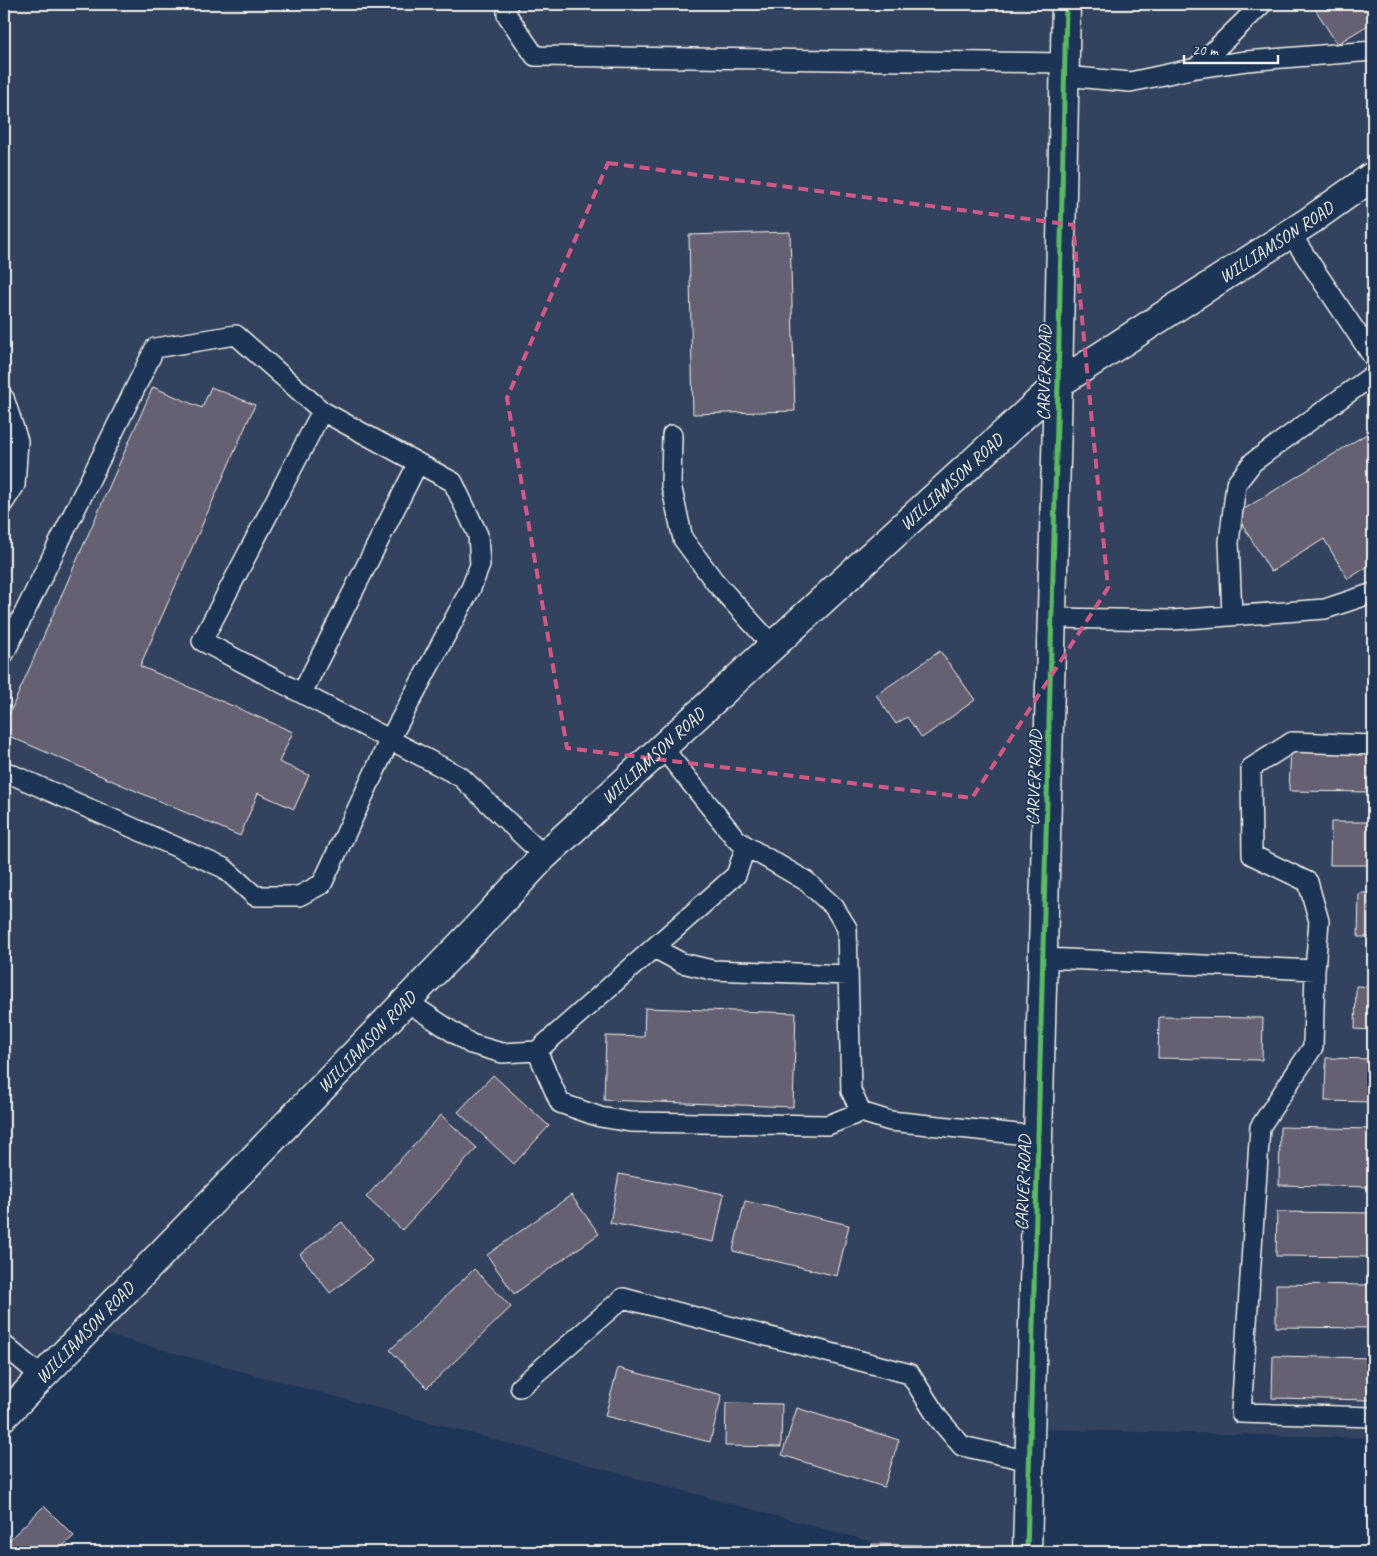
<svg xmlns="http://www.w3.org/2000/svg" width="1377" height="1556" viewBox="0 0 1377 1556" font-family="Caveat,sans-serif">
  <style>
    .built { fill: #33425f }
    .building { fill: #666173; stroke: #f4f1e8 }
    .lines { fill: none; stroke-linecap: round; stroke-linejoin: round }
    .service-casing { stroke: #f4f1e8; stroke-width: 22 }
    .minor-casing { stroke: #f4f1e8; stroke-width: 31 }
    .secondary-casing { stroke: #f4f1e8; stroke-width: 31 }
    .service { stroke: #1d3557; stroke-width: 19 }
    .minor { stroke: #1d3557; stroke-width: 28 }
    .secondary { stroke: #1d3557; stroke-width: 28 }
    .cycleway-casing { stroke: #1d3557; stroke-width: 8 }
    .cycleway { stroke: #5cba63; stroke-width: 5 }
    .marked { fill: none; stroke: #d15985; stroke-width: 4; stroke-dasharray: 10 6; stroke-linejoin: round }
    .labels { text-anchor: middle; dominant-baseline: central; stroke-width: 4; stroke-linejoin: round; paint-order: stroke }
    .street-label { font-size: 18px; fill: #f4f1e8; stroke: #1d3557 }
  </style>
  <rect width="100%" height="100%" fill="#1d3557"/>
  <filter id="ink" filterUnits="userSpaceOnUse"><feTurbulence type="fractalNoise" baseFrequency=".02" numOctaves="2"/><feDisplacementMap in="SourceGraphic" scale="10" xChannelSelector="R" yChannelSelector="G"/><feConvolveMatrix kernelMatrix="1 2 1 2 8 2 1 2 1" color-interpolation-filters="sRGB"/></filter>
  <g filter="url(#ink)">
    <path class="built" d="M4,4H1373V1438L1039,1429L1033,1552H909L82,1328L4,1404Z"/>
    <path class="building" d="M1312,4H1373V22L1337,44Z
      M790,232L795,411L693,414L689,235Z
      M153,387L202,408L211,387L255,405L140,666L293,732L279,762L309,775L294,809L258,793L240,836L4,734V726Z
      M1373,430V499L1372,500L1373,503V563L1348,579L1324,539L1271,572L1236,514Z
      M940,651L975,700L922,738L907,717L896,724L876,695Z
      M1291,748L1373,750V792L1289,791Z
      M1331,822H1373V865H1330Z
      M1359,893H1373V937H1358Z
      M1356,986L1373,987V1030L1355,1029Z
      M645,1008L796,1013L793,1107L604,1100L606,1036L644,1037Z
      M1159,1017L1263,1018L1262,1060L1158,1058Z
      M1326,1058L1373,1059V1102L1325,1101Z
      M493,1075L549,1126L514,1164L458,1112Z
      M441,1115L477,1148L402,1230L366,1197Z
      M1280,1127L1373,1129V1187L1279,1185Z
      M619,1174L724,1194L714,1242L610,1223Z
      M571,1195L599,1234L514,1294L487,1255Z
      M745,1201L849,1225L837,1276L733,1251Z
      M1277,1212L1373,1213V1257L1276,1256Z
      M342,1222L372,1261L330,1293L300,1254Z
      M474,1269L511,1307L427,1388L390,1350Z
      M1276,1284L1373,1285V1328L1276,1327Z
      M1273,1356L1373,1358V1400L1272,1398Z
      M618,1368L722,1395L710,1442L605,1416Z
      M726,1403L782,1404L781,1447L725,1446Z
      M797,1408L899,1440L884,1487L782,1455Z
      M44,1506L74,1536L56,1552H4V1545Z
      M872,1544L921,1545L920,1552H872Z"/>
    <g class="lines">
      <g class="service-casing">
        <path id="service" d="M507,4V15L535,56L1065,63
          M1196,68L1246,61L1373,51
          M1064,76L1130,82L1196,68L1262,4
          M1290,233L1373,357
          M4,398L18,441L15,485L4,502
          M322,411L202,641L461,777L544,856
          M672,435L671,485L683,539L715,582L773,646
          M1232,615L1229,542L1236,484L1253,462L1373,375
          M1052,618L1173,620L1325,609L1373,593
          M4,654L155,348L236,335L322,411L453,482L478,535L480,565L471,588L390,739L322,884L299,896H255L224,868L4,771
          M302,693L418,463
          M1373,745L1292,742L1251,768L1252,855L1308,882L1319,921L1315,970L1313,1047L1260,1127L1241,1413L1373,1417
          M746,846L806,881L834,907L847,928L851,1091L861,1112L890,1121L1038,1136
          M654,948L682,963L712,970L848,975
          M1043,958L1315,970
          M406,1001L471,1044L502,1053L537,1051L736,875L746,846L736,839L662,747
          M537,1051L560,1103L600,1117L630,1122L828,1125L861,1112
          M4,1345L42,1377
          M520,1387L623,1298L910,1374L938,1418L962,1446L1030,1461"/>
      </g>
      <g class="minor-casing">
        <path id="minor" d="M1027,1552L1058,384L1066,4"/>
      </g>
      <g class="secondary-casing">
        <g id="secondary">
          <path id="s1" d="M4,1416L474,931L544,856L1058,384L1311,220L1373,176"/>
        </g>
      </g>
      <use href="#service" class="service"/>
      <use href="#minor" class="minor"/>
      <use href="#secondary" class="secondary"/>
      <g class="cycleway-casing">
        <path id="cycleway" d="M1027,1552L1058,384L1066,4"/>
      </g>
      <use href="#cycleway" class="cycleway"/>
    </g>
  </g>
  <path class="marked" d="M608,163L1073,225L1108,588L972,798L567,748L507,398Z"/>
  <g class="labels">
    <g class="street-label">
      <text stroke="none"><textPath href="#s1" startOffset="1736">WILLIAMSON ROAD</textPath></text>
      <text transform="translate(1044 373) rotate(-89)">CARVER ROAD</text>
      <text stroke="none"><textPath href="#s1" startOffset="1331">WILLIAMSON ROAD</textPath></text>
      <text stroke="none"><textPath href="#s1" startOffset="926">WILLIAMSON ROAD</textPath></text>
      <text transform="translate(1034 778) rotate(-88)">CARVER ROAD</text>
      <text stroke="none"><textPath href="#s1" startOffset="521">WILLIAMSON ROAD</textPath></text>
      <text transform="translate(1023 1183) rotate(-88)">CARVER ROAD</text>
      <text stroke="none"><textPath href="#s1" startOffset="116">WILLIAMSON ROAD</textPath></text>
    </g>
  </g>
  <rect width="1377" height="1556" fill="none" stroke="#1d3557" stroke-width="20"/>
  <rect x="10" y="10" width="1357" height="1536" fill="none" stroke="#f4f1e8" stroke-width="2" filter="url(#ink)"/>
  <path d="M1184 55v8h94v-8" fill="none" stroke="#f4f1e8" stroke-width="2.5"/>
  <text x="1192" y="55" font-size="15" fill="#f4f1e8" stroke="#1d3557" stroke-width="4" paint-order="stroke">20 m</text>
</svg>
